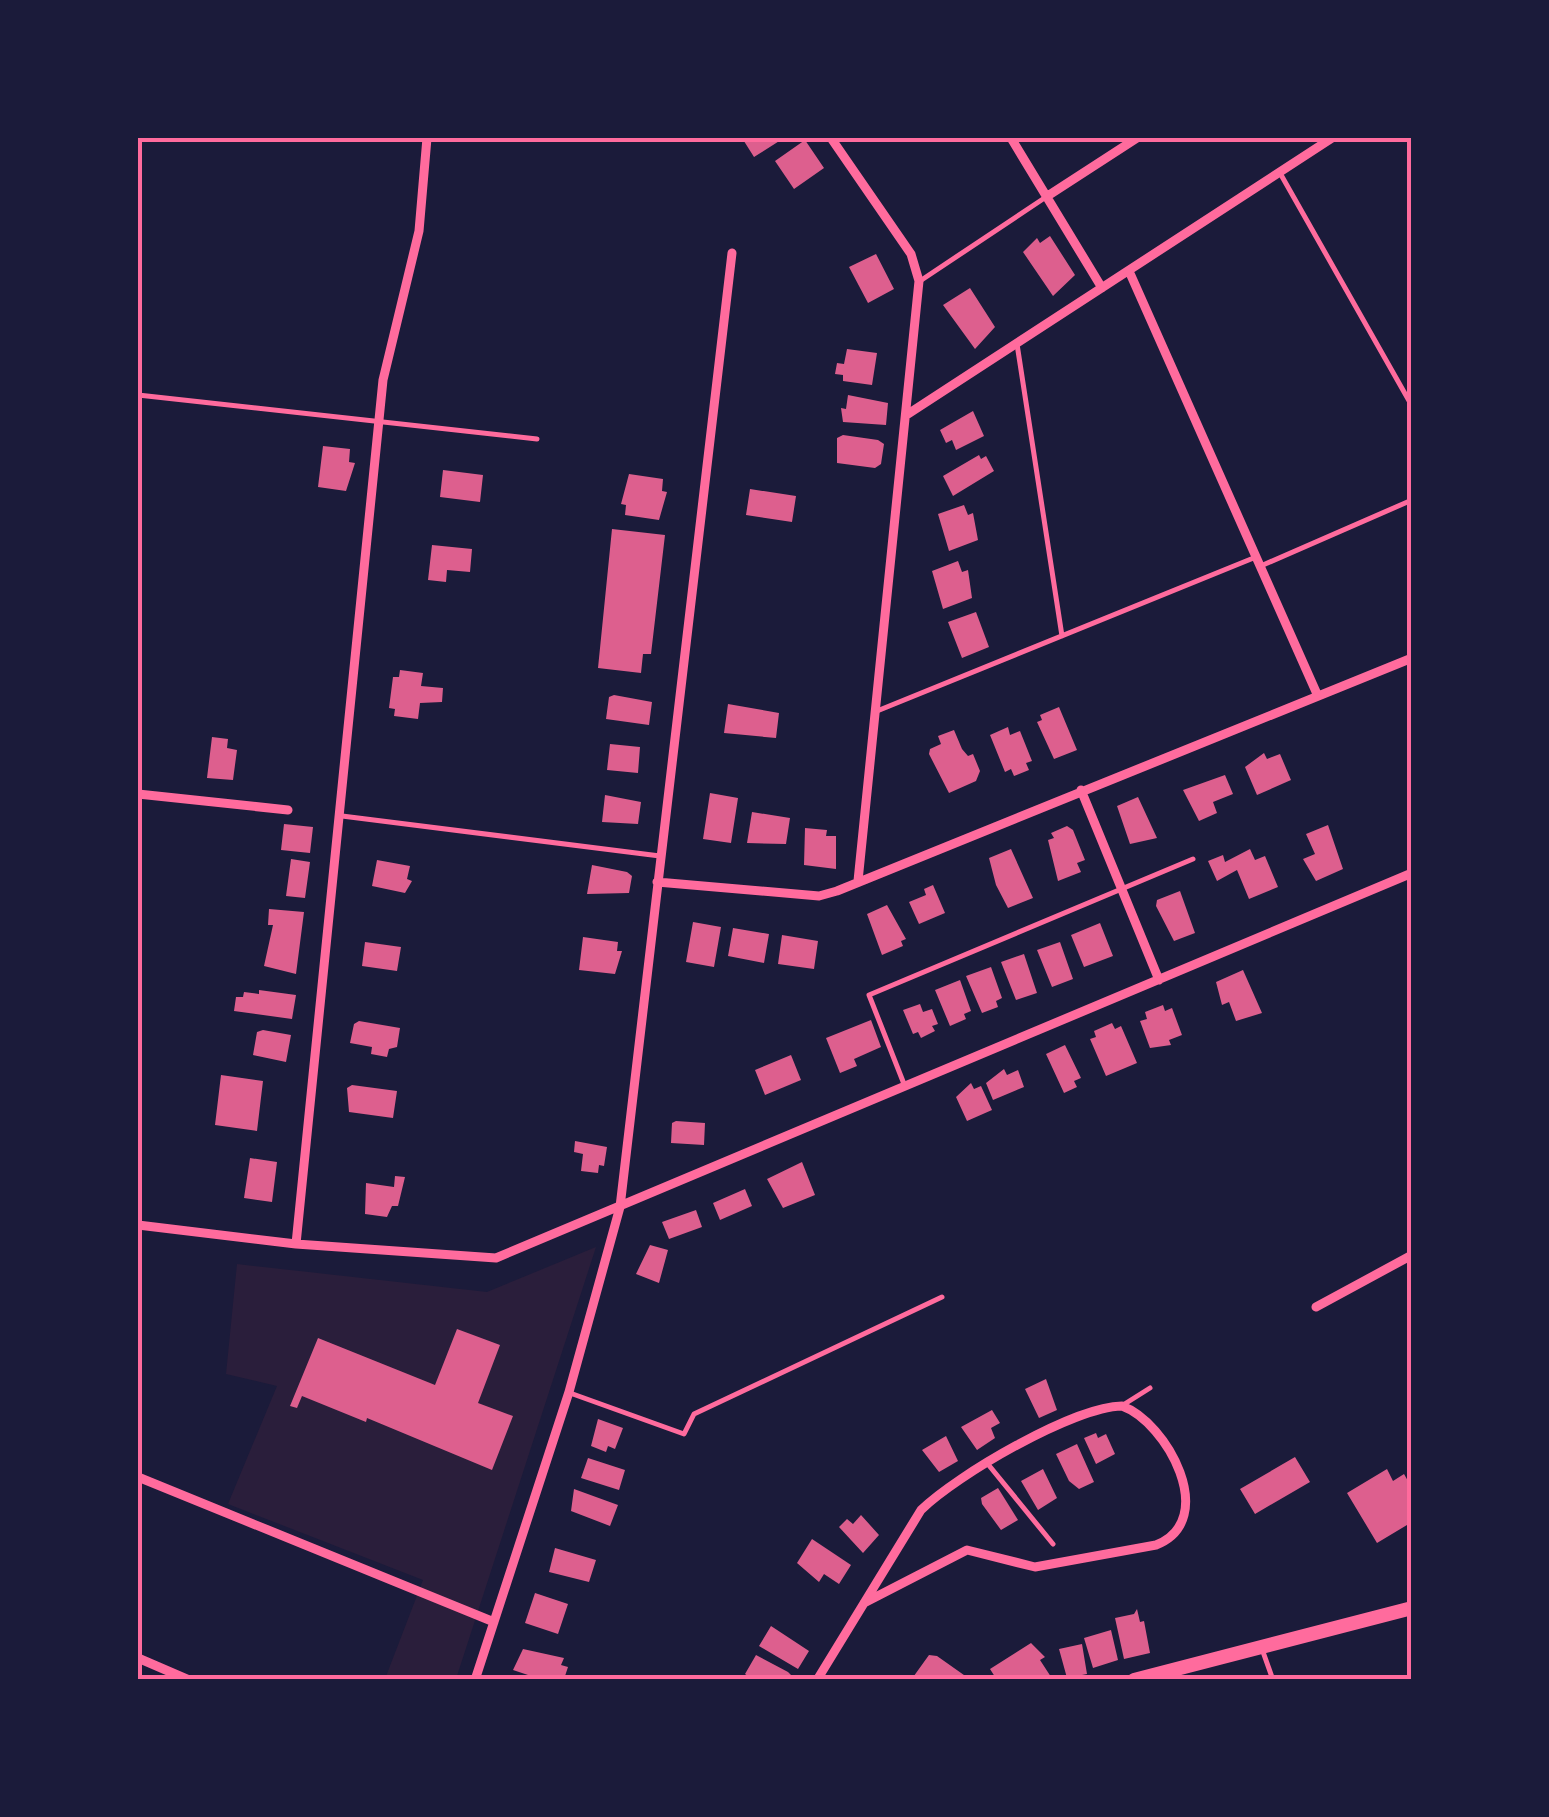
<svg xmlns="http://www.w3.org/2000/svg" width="1549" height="1817" viewBox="0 0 1549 1817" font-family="'PT Sans',sans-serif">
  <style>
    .green { fill: #2a1e3b }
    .building { fill: #dd5f8e }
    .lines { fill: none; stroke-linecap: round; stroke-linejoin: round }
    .service { stroke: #ff6b9d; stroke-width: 5 }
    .minor { stroke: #ff6b9d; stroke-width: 9 }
    .primary { stroke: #ff6b9d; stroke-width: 14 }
    .neatline { fill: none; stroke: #ff6b9d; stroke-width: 4 }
  </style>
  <rect width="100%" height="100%" fill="#1b1b3a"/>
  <path class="green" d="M596,1247L456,1679H385L423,1580L228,1504L277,1386L226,1374L237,1264L487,1292Z"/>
  <path class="building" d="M742,138H784L754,157Z
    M805,140L824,168L794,189L775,161Z
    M1050,236L1075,275L1053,296L1023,252L1037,238L1040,243Z
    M876,254L894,289L868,303L849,267Z
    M970,288L995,327L975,349L943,305Z
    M847,349L877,353L872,385L843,381V375L835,374L837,363L844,364Z
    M848,395L888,403L886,425L843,422L841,408L846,409Z
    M973,411L984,436L956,450L952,440L946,443L940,430Z
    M843,435L878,440L884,444L881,464L875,468L837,463V438Z
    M323,446L350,449L349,462L355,463L346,491L318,487Z
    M979,455L981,459L986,456L994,471L953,496L943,476Z
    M443,470L483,475L480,502L440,497Z
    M629,474L663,479L662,491L667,492L659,520L625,515L626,505L621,504Z
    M750,489L796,496L792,522L746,515Z
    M964,505L968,515L973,513L978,540L949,551L938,514Z
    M612,529L665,535L651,654H643L641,673L598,668Z
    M432,545L472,549L470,572L447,570L446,582L428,580Z
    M958,561L962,572L968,570L972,598L943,609L932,571Z
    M976,612L989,647L962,658L948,622Z
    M400,670L423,673L421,686L443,688L442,702L420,703L418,719L394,716L395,709L389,708L393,677H399Z
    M614,695L652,702L649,725L606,719L609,697Z
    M728,704L779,713L776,738L724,733Z
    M1059,707L1077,750L1054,759L1037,722L1042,720L1040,715Z
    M1008,727L1010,735L1020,731L1032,761L1026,763L1029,770L1014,776L1011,769L1005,772L990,735Z
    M954,730L962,749L968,756L973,754L980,771L976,781L949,793L929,754L930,749L941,744L938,736Z
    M212,737L228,739L227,748L237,750L233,780L207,778Z
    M610,744L640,747L638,773L607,770Z
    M1264,753L1267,759L1280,754L1291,780L1257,795L1245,767Z
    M1225,775L1233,794L1213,802L1217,813L1199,821L1183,790Z
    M710,793L738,798L731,843L703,839Z
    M605,795L641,802L638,824L602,822Z
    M1138,797L1157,838L1130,844L1117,806Z
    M752,812L790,818L786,844L747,843Z
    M284,824L313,827L310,853L281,850Z
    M1328,825L1343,869L1316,881L1303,859L1315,854L1306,834Z
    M1067,826L1073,830L1085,860L1077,863L1081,872L1058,881L1048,840L1054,838L1051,833Z
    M805,828L827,830L826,836H836V869L804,865Z
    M1011,849L1033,898L1008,908L996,885L989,858Z
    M1250,849L1255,860L1265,856L1278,887L1249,899L1237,870L1217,881L1208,861L1223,855L1225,862Z
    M291,859L310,862L305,898L286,896Z
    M377,860L410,866L407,879L412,881L405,893L372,886Z
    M592,865L627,872L632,876L629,893L587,894Z
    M933,885L945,913L919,924L909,902L926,895L924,889Z
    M1180,891L1195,933L1174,941L1156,906L1157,900Z
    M887,905L906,939L901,941L903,946L882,955L867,914Z
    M269,909L304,912L296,974L264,966L273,925H268Z
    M693,922L721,927L714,967L686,962Z
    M1100,923L1113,956L1084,967L1071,935Z
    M733,928L769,934L764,963L728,956Z
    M782,935L818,941L814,969L778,964Z
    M583,937L618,942L617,951H622L615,974L579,970Z
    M365,942L401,947L397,971L362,966Z
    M1060,942L1073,979L1052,987L1037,950Z
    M1024,954L1037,993L1016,1000L1001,962Z
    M991,967L1002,998L996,1001L998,1007L982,1013L966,976Z
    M1243,970L1262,1013L1236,1021L1229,1002L1222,1005L1216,982Z
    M960,980L971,1011L964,1014L966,1019L950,1026L935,990Z
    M259,990L296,995L292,1019L234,1011L236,997H243L244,992L259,994Z
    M920,1004L923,1012L932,1009L938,1024L932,1026L935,1031L921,1038L918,1032L913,1034L903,1010Z
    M1163,1005L1165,1011L1172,1008L1182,1035L1169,1040L1171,1045L1150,1048L1140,1021L1147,1019L1145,1012Z
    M871,1020L881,1047L854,1059L857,1066L840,1073L826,1038Z
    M359,1021L400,1028L397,1047L389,1049L387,1057L371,1054L372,1047L350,1043L354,1024Z
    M1112,1023L1115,1029L1121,1026L1137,1063L1106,1076L1090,1039L1096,1037L1094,1031Z
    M263,1030L291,1035L286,1062L253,1055L257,1032Z
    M1065,1045L1081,1078L1074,1081L1077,1087L1064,1093L1046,1054Z
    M791,1055L801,1080L765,1095L755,1070Z
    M1004,1069L1007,1075L1018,1070L1024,1087L993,1100L986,1083Z
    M221,1075L263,1081L257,1131L215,1125Z
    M971,1083L974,1089L981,1086L992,1110L967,1121L956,1097Z
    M352,1085L397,1091L393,1118L349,1112L347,1088Z
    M676,1121L705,1123L704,1145L671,1143L672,1123Z
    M575,1141L607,1147L604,1166L599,1165L598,1173L581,1171L583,1154L574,1152Z
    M250,1158L277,1162L272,1202L244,1198Z
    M802,1162L815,1195L783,1208L767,1179Z
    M395,1176L405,1177L398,1206H392L387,1217L365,1214L366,1183L394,1187Z
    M745,1189L752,1206L720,1220L713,1203Z
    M696,1210L702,1227L669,1239L662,1222Z
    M650,1245L668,1250L659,1283L636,1274Z
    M457,1329L500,1345L478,1403L513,1416L492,1470L367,1418L366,1422L302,1396L297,1408L290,1406L318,1338L435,1385Z
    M1046,1379L1057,1410L1039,1418L1025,1389Z
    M992,1410L1000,1423L991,1428L995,1438L977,1450L961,1427Z
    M598,1419L623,1428L615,1449L608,1446L606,1452L591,1446Z
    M1096,1433L1098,1438L1106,1434L1115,1454L1096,1464L1084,1438Z
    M946,1436L958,1461L939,1472L922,1450Z
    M1077,1444L1094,1482L1079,1489L1069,1481L1056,1454Z
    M1295,1457L1310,1482L1255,1514L1240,1489Z
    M588,1458L625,1470L619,1490L581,1478Z
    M1043,1469L1057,1498L1038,1510L1021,1481Z
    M1387,1469L1393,1481L1404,1474L1412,1488V1522L1377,1543L1347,1493Z
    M998,1488L1018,1520L1001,1530L982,1504L981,1498Z
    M574,1489L618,1505L610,1526L571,1511Z
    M861,1515L879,1535L863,1553L839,1527L847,1519L853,1524Z
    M812,1539L851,1565L839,1584L824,1574L819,1582L797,1563Z
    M555,1548L596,1560L589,1582L549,1572Z
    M535,1593L568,1604L558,1634L525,1623Z
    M1137,1609L1140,1622L1144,1621L1150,1653L1124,1659L1115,1618L1134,1614Z
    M771,1626L809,1651L798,1669L759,1646Z
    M1111,1630L1118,1660L1093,1668L1084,1638Z
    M1031,1643L1045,1657L1040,1660L1053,1680H997L990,1669Z
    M1082,1644L1087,1674L1067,1678L1059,1649Z
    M523,1649L564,1658L561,1665L568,1667L565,1676L543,1680L513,1670Z
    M756,1655L788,1672L796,1680H753L745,1674Z
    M929,1655L937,1656L971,1680H911Z"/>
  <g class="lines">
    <path class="service" d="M1280,173L1412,406
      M920,281L1046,197
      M1017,344L1062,636
      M138,395L537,439
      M1263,565L1412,500
      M877,711L1256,557
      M342,816L660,856
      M904,1084L869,995L1193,859
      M570,1393L684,1434L694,1414L942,1297
      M1123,1405L1150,1388
      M987,1463L1053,1544
      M1262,1649L1273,1680"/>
    <path class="minor" d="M831,138L911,254L919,281L858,881
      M1011,138L1102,288
      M1046,197L1137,138
      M1129,271L1317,694
      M908,414L1332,138
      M1081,790L1159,980
      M138,794L288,810
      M657,882L819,896L837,891L1412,658
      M138,1225L296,1244L496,1258L1412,873
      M296,1244L383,380L419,231L427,138
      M1316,1307L1412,1255
      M138,1477L494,1622
      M138,1658L189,1680
      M475,1680L569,1392L620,1207L732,253
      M817,1680L921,1510C957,1475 1073,1407 1122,1406C1167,1422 1220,1520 1156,1545L1035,1567L967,1550L864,1603"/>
    <path class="primary" d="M1134,1680L1412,1608"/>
  </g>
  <rect width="1549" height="1817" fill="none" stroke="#1b1b3a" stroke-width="280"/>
  <rect x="140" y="140" width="1269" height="1537" class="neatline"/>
</svg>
